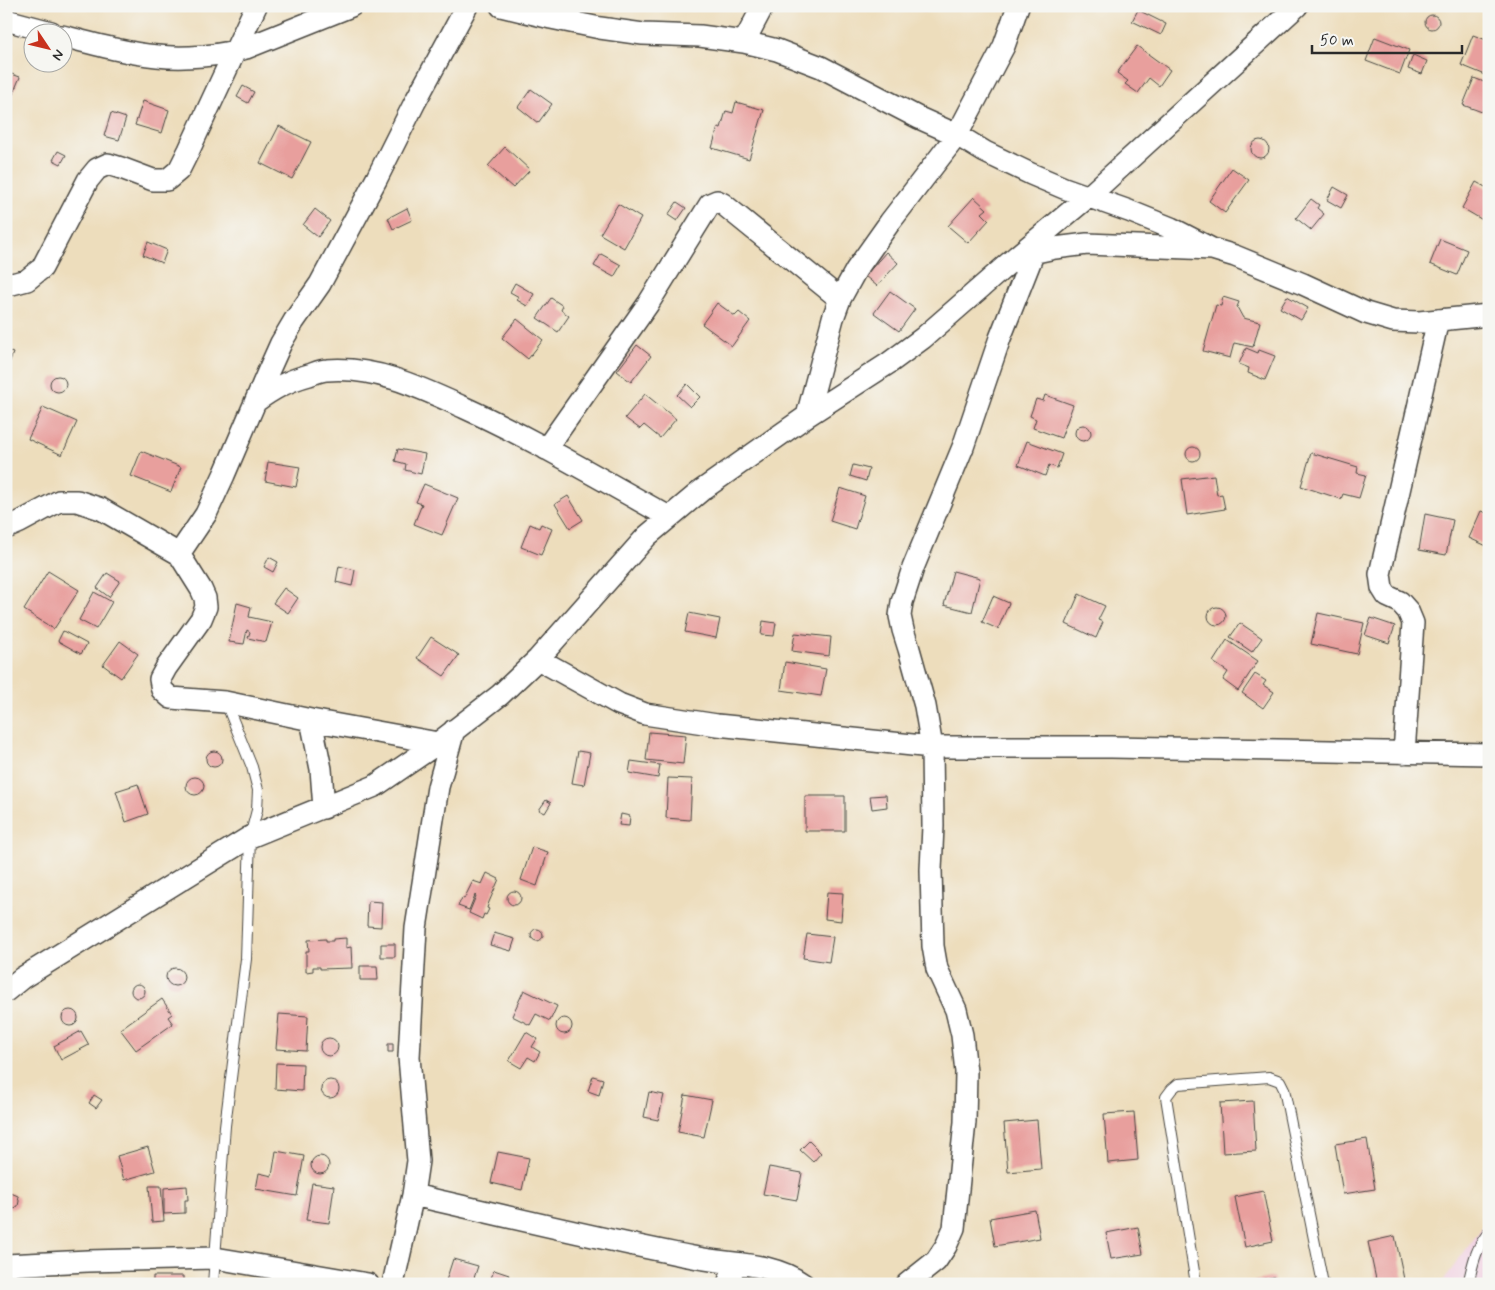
<svg xmlns="http://www.w3.org/2000/svg" width="1495" height="1290" viewBox="0 0 1495 1290" font-family="Mynerve,sans-serif">
  <style>
    .built { fill: #f1d0e2 }
    .building { fill: #e89f9d }
    .lines { fill: none; stroke-linecap: round; stroke-linejoin: round }
    .service-casing { stroke: #484641; stroke-width: 12 }
    .minor-casing { stroke: #484641; stroke-width: 24 }
    .service { stroke: #fff; stroke-width: 10 }
    .minor { stroke: #fff; stroke-width: 21 }
  </style>
  <rect width="100%" height="100%" fill="#f6f6f2"/>
  <filter id="ink" filterUnits="userSpaceOnUse"><feTurbulence type="fractalNoise" baseFrequency=".02" numOctaves="2"/><feDisplacementMap in="SourceGraphic" scale="10" xChannelSelector="R" yChannelSelector="G"/><feConvolveMatrix kernelMatrix="1 2 1 2 8 2 1 2 1" color-interpolation-filters="sRGB"/></filter>
  <filter id="wash" filterUnits="userSpaceOnUse"><feTurbulence type="fractalNoise" baseFrequency=".0096" numOctaves="4" result="noise"/><feDisplacementMap in="SourceGraphic" scale="20" xChannelSelector="R" yChannelSelector="G"/><feGaussianBlur stdDeviation="1.12" result="paint"/><feColorMatrix in="noise" values="0 0 0 0 0 0 0 0 0 0 0 0 0 0 0 0 0 1.4 0 .05"/><feComposite in="paint" operator="in"/></filter>
  <g filter="url(#wash)">
    <rect width="100%" height="100%" fill="#edddbc"/>
    <path class="built" d="M1489,1218V1284H1441Z"/>
    <g id="blocks">
      <path class="building" d="M907,6H928L926,12Z
        M1138,10L1166,24L1161,35L1132,21Z
        M1425 22a7 7 0 1 1 14 0a7 7 0 1 1-14 0Z
        M1473,35L1489,41L1488,76L1461,65Z
        M1375,37L1409,50L1400,74L1366,61Z
        M1137,46L1170,70L1159,86L1149,78L1138,93L1125,84L1128,81L1117,73Z
        M1413,55L1427,61L1422,74L1408,69Z
        M6,72L20,77L10,101L6,99Z
        M1474,78L1489,84V95L1482,112L1463,105Z
        M243,86L254,92L248,103L237,97Z
        M531,89L552,104L538,123L518,107Z
        M143,101L169,110L162,133L135,125Z
        M736,102L764,110L749,159L712,148L718,127L721,128L726,111L733,113Z
        M111,113L126,118L119,140L104,136Z
        M279,126L311,142L292,179L260,163Z
        M1251 149a9 9 0 1 1 18 0a9 9 0 1 1-18 0Z
        M505,147L530,170L513,188L488,166Z
        M58,151L66,155L61,164L53,160Z
        M1232,168L1249,180L1225,213L1209,201Z
        M1476,182L1489,189V216L1486,222L1462,208Z
        M1334,187L1348,195L1341,208L1327,200Z
        M974,197L987,209L982,213L989,220L968,243L948,226Z
        M1311,199L1319,205L1317,208L1324,214L1311,230L1296,218Z
        M677,202L686,208L677,221L668,215Z
        M618,204L641,218L624,248L600,234Z
        M407,208L412,220L393,229L388,218Z
        M315,209L330,221L318,237L303,225Z
        M1440,239L1467,250L1457,275L1430,264Z
        M148,242L167,250L162,263L143,255Z
        M886,252L898,263L877,286L865,276Z
        M601,254L621,265L614,277L594,266Z
        M515,283L534,294L527,306L517,300L519,297L510,292Z
        M890,291L915,309L899,331L874,313Z
        M1287,296L1308,308L1301,320L1280,308Z
        M1223,297L1239,302L1237,307L1243,318L1260,322L1253,347L1234,343L1230,358L1203,351L1216,305L1221,306Z
        M551,298L563,306L561,310L569,316L558,332L537,318Z
        M717,303L735,316L739,312L750,321L732,346L702,324Z
        M517,319L543,340L528,359L502,338Z
        M637,345L651,356L631,382L617,371Z
        M1246,348L1258,353L1259,350L1275,356L1265,380L1248,373L1249,368L1239,364Z
        M6,350L13,353L8,366L6,365Z
        M50 384a8 8 0 1 1 16 0a8 8 0 1 1-16 0Z
        M687,384L700,397L690,407L677,395Z
        M645,394L676,419L660,438L644,425L640,429L625,418Z
        M1045,395L1073,405L1061,438L1033,428L1036,419L1030,416L1036,399L1043,401Z
        M43,407L77,422L62,455L28,439Z
        M1075 433a8 8 0 1 1 16 0a8 8 0 1 1-16 0Z
        M1027,441L1062,454L1057,468L1049,465L1045,476L1018,465Z
        M1186 454a7 7 0 1 1 14 0a7 7 0 1 1-14 0Z
        M398,449L425,454L421,474L405,470L406,464L395,461Z
        M141,451L181,467L171,492L131,476Z
        M1311,453L1358,467L1357,473L1366,475L1359,498L1343,494L1341,499L1301,486Z
        M268,462L300,467L296,487L265,481Z
        M853,465L869,469L866,481L850,476Z
        M1214,475L1217,495L1222,494L1225,509L1187,515L1182,479Z
        M424,484L458,498L442,535L414,524L422,504L416,502Z
        M840,488L865,496L855,529L830,521Z
        M568,496L583,520L570,528L555,504Z
        M1481,511L1489,514V547L1469,538Z
        M1425,514L1453,520L1446,555L1419,550Z
        M530,524L539,528L541,524L552,529L541,555L521,547Z
        M269,557L278,562L273,572L264,567Z
        M339,566L355,570L352,586L336,582Z
        M48,571L79,590L54,629L24,610Z
        M953,571L980,578L972,612L944,605Z
        M107,573L120,581L109,597L97,588Z
        M284,588L298,598L288,613L273,603Z
        M94,592L112,602L96,629L79,620Z
        M1079,594L1105,606L1098,620L1103,622L1096,638L1066,624Z
        M993,596L1009,603L998,629L982,622Z
        M237,603L251,607L249,617L272,622L266,642L248,638L250,632L247,630L244,644L229,642Z
        M1208 616a9 9 0 1 1 18 0a9 9 0 1 1-18 0Z
        M689,613L720,619L716,638L685,632Z
        M1318,613L1364,623L1357,654L1311,644Z
        M1371,618L1395,626L1389,643L1365,635Z
        M763,621L776,623L774,636L761,635Z
        M1240,623L1262,638L1252,652L1230,637Z
        M63,631L87,644L81,654L58,641Z
        M795,633L831,637L829,656L792,651Z
        M431,637L459,655L444,676L417,658Z
        M1227,640L1258,661L1238,691L1223,680L1228,672L1213,662Z
        M120,641L138,654L121,678L103,665Z
        M785,662L826,669L821,696L781,690Z
        M1255,674L1266,681L1263,685L1274,692L1263,708L1242,693Z
        M649,732L686,735L683,764L646,760Z
        M206 759a8 8 0 1 1 16 0a8 8 0 1 1-16 0Z
        M578,751L590,753L584,785L572,783Z
        M631,761L660,765L658,778L629,773Z
        M186 786a9 9 0 1 1 18 0a9 9 0 1 1-18 0Z
        M668,778L692,779L690,820L666,818Z
        M138,784L148,814L126,822L116,791Z
        M886,795L887,807L872,809L870,796Z
        M805,796H845V831H805Z
        M546,800L551,803L545,813L539,810Z
        M621,814L630,816L629,826L619,825Z
        M532,847L548,852L537,886L521,880Z
        M487,873L499,879L489,902L487,908L489,909L486,915L484,914L482,919L469,913L476,896L475,895L469,910L458,906L462,898L464,899L473,881L482,884Z
        M507 898a7 7 0 1 1 14 0a7 7 0 1 1-14 0Z
        M827,892L843,893L841,921L825,919Z
        M368,901L382,902L381,927L367,926Z
        M531 935a6 6 0 1 1 12 0a6 6 0 1 1-12 0Z
        M494,933L515,939L511,951L490,945Z
        M807,934L833,937L829,962L803,958Z
        M346,938V948L351,947L352,968L320,969V967H313V971L306,972V951H309L308,940L326,939V941H333V939Z
        M381,944H395V957H381Z
        M360,966H377L378,980H360Z
        M166 977a9 9 0 1 1 18 0a9 9 0 1 1-18 0Z
        M131 991a7 7 0 1 1 14 0a7 7 0 1 1-14 0Z
        M524,990L557,1006L550,1021L536,1014L530,1025L512,1016Z
        M162,999L172,1014L168,1017L173,1024L136,1050L120,1029Z
        M62 1018a8 8 0 1 1 16 0a8 8 0 1 1-16 0Z
        M279,1014L308,1016L306,1051L276,1049Z
        M556 1026a8 8 0 1 1 16 0a8 8 0 1 1-16 0Z
        M81,1031L89,1045L61,1060L54,1046Z
        M526,1032L537,1039L532,1047L540,1052L535,1061L528,1057L521,1068L509,1061Z
        M320 1047a9 9 0 1 1 18 0a9 9 0 1 1-18 0Z
        M388,1044H393V1052H388Z
        M276,1063L303,1064L302,1091L275,1089Z
        M593,1076L603,1079L599,1095L588,1091Z
        M321 1089a9 9 0 1 1 18 0a9 9 0 1 1-18 0Z
        M649,1092L664,1095L658,1120L644,1117Z
        M94,1095L102,1100L96,1108L89,1103Z
        M685,1095L712,1100L704,1137L678,1132Z
        M1253,1101L1256,1151L1223,1153L1220,1103Z
        M1134,1112L1138,1160L1108,1163L1104,1114Z
        M1037,1120L1041,1169L1008,1172L1004,1123Z
        M1367,1139L1375,1189L1343,1194L1335,1144Z
        M809,1141L821,1153L813,1162L800,1150Z
        M148,1147L155,1171L124,1180L117,1156Z
        M276,1151L304,1156L297,1196L256,1189L259,1173L272,1176Z
        M498,1152L529,1158L522,1190L491,1183Z
        M311 1165a9 9 0 1 1 18 0a9 9 0 1 1-18 0Z
        M769,1167L802,1173L797,1200L763,1194Z
        M312,1183L334,1186L329,1223L306,1220Z
        M149,1186H161L164,1221L152,1222Z
        M187,1186L188,1200H185V1213L164,1214V1188Z
        M1263,1191L1273,1241L1245,1247L1235,1197Z
        M11,1193L18,1196L19,1201L18,1206L13,1209L6,1207V1195Z
        M1035,1210L1040,1238L995,1246L990,1218Z
        M1138,1227L1143,1254L1111,1259L1106,1233Z
        M1395,1236L1405,1284H1377L1368,1242Z
        M453,1259L478,1266L472,1284H445Z
        M494,1270L509,1275L506,1284H489Z
        M153,1276H183V1284H153Z
        M1274,1277L1275,1284H1246V1283Z"/>
    </g>
  </g>
  <g filter="url(#ink)">
    <use href="#blocks" fill-opacity="0" stroke="#484641" stroke-width="1"/>
    <g class="lines">
      <g class="service-casing">
        <path id="service" d="M213,1284L225,1126L246,959L250,837L257,810L258,790L252,767L226,703
          M1196,1284L1166,1097L1172,1089L1178,1084L1269,1077L1280,1081L1284,1089L1323,1284
          M1468,1284C1473,1264 1475,1249 1489,1232"/>
      </g>
      <g class="minor-casing">
        <path id="minor" d="M501,6L551,18L600,28L643,34L700,36L744,42L777,50L821,67L919,118L957,135L985,152L1031,174L1064,188L1129,211L1171,228L1212,249
          M6,20L51,32
          M62,36C93,44 126,53 157,56C185,59 219,56 246,48L351,6
          M744,42L763,6
          M1022,255L1055,248L1087,244L1212,249L1235,256L1303,284L1366,313L1393,321L1419,322L1489,315
          M6,283L12,284L27,280L42,268L88,180L97,169L108,164L121,168L153,180H167L179,170L189,150L256,6
          M255,402C273,389 287,381 309,375C315,373 321,370 327,370C376,366 421,388 465,408C535,440 602,480 669,517
          M807,416L833,318L840,299L856,270L890,222L957,135L1004,46L1018,6
          M546,449L648,304L710,204L717,201L723,204L840,299
          M6,528L20,522L59,501H77L101,509L179,554L201,589L205,598L206,607L201,619L166,668L160,679L162,690L171,698L225,702L311,720L438,743
          M179,554L206,514L224,475L268,372L281,343L294,321L320,284L377,178L415,102L467,6
          M538,659L619,704L645,714L717,725L932,747H1111L1489,754
          M311,720L321,769L324,808
          M1404,753L1413,623L1408,611L1400,602L1387,596L1382,588L1380,574L1438,320
          M6,991L22,978L250,837L375,786L438,743L500,695L538,659L647,536L702,490L807,416L889,363L923,338L1017,256L1089,196L1297,6
          M413,1195C506,1216 599,1239 693,1257C730,1265 770,1261 803,1284
          M6,1265L88,1261L215,1258L368,1284
          M393,1284L413,1195L418,1161L409,1057L416,928L438,787L454,730
          M728,1284L735,1263
          M907,1284L936,1261L946,1246L954,1228L965,1122L966,1072L962,1035L956,1010L937,969L933,946L931,870L933,826L932,747L925,706L909,649L903,630L900,616L902,602L913,568L963,447L1000,338L1034,252"/>
      </g>
      <use href="#service" class="service"/>
      <use href="#minor" class="minor"/>
    </g>
  </g>
  <rect width="1495" height="1290" fill="none" stroke="#f6f6f2" stroke-width="25"/>
  <g transform="translate(48 48) rotate(125)"><circle r="24" fill="#f6f6f2" stroke="#a5a5a2"/>
  <path d="M0-4L9 19L0 12L-9 19Z" fill="#c8321e"/>
  <text y="-8" font-size="14" font-weight="bold" text-anchor="middle" fill="#2b2b2b">N</text>
  </g>
  <path d="M1312 45v8h150v-8" fill="none" stroke="#2b2b2b" stroke-width="2.5"/>
  <text x="1320" y="45" font-size="15" fill="#2b2b2b" stroke="#f6f6f2" stroke-width="4" paint-order="stroke">50 m</text>
</svg>
